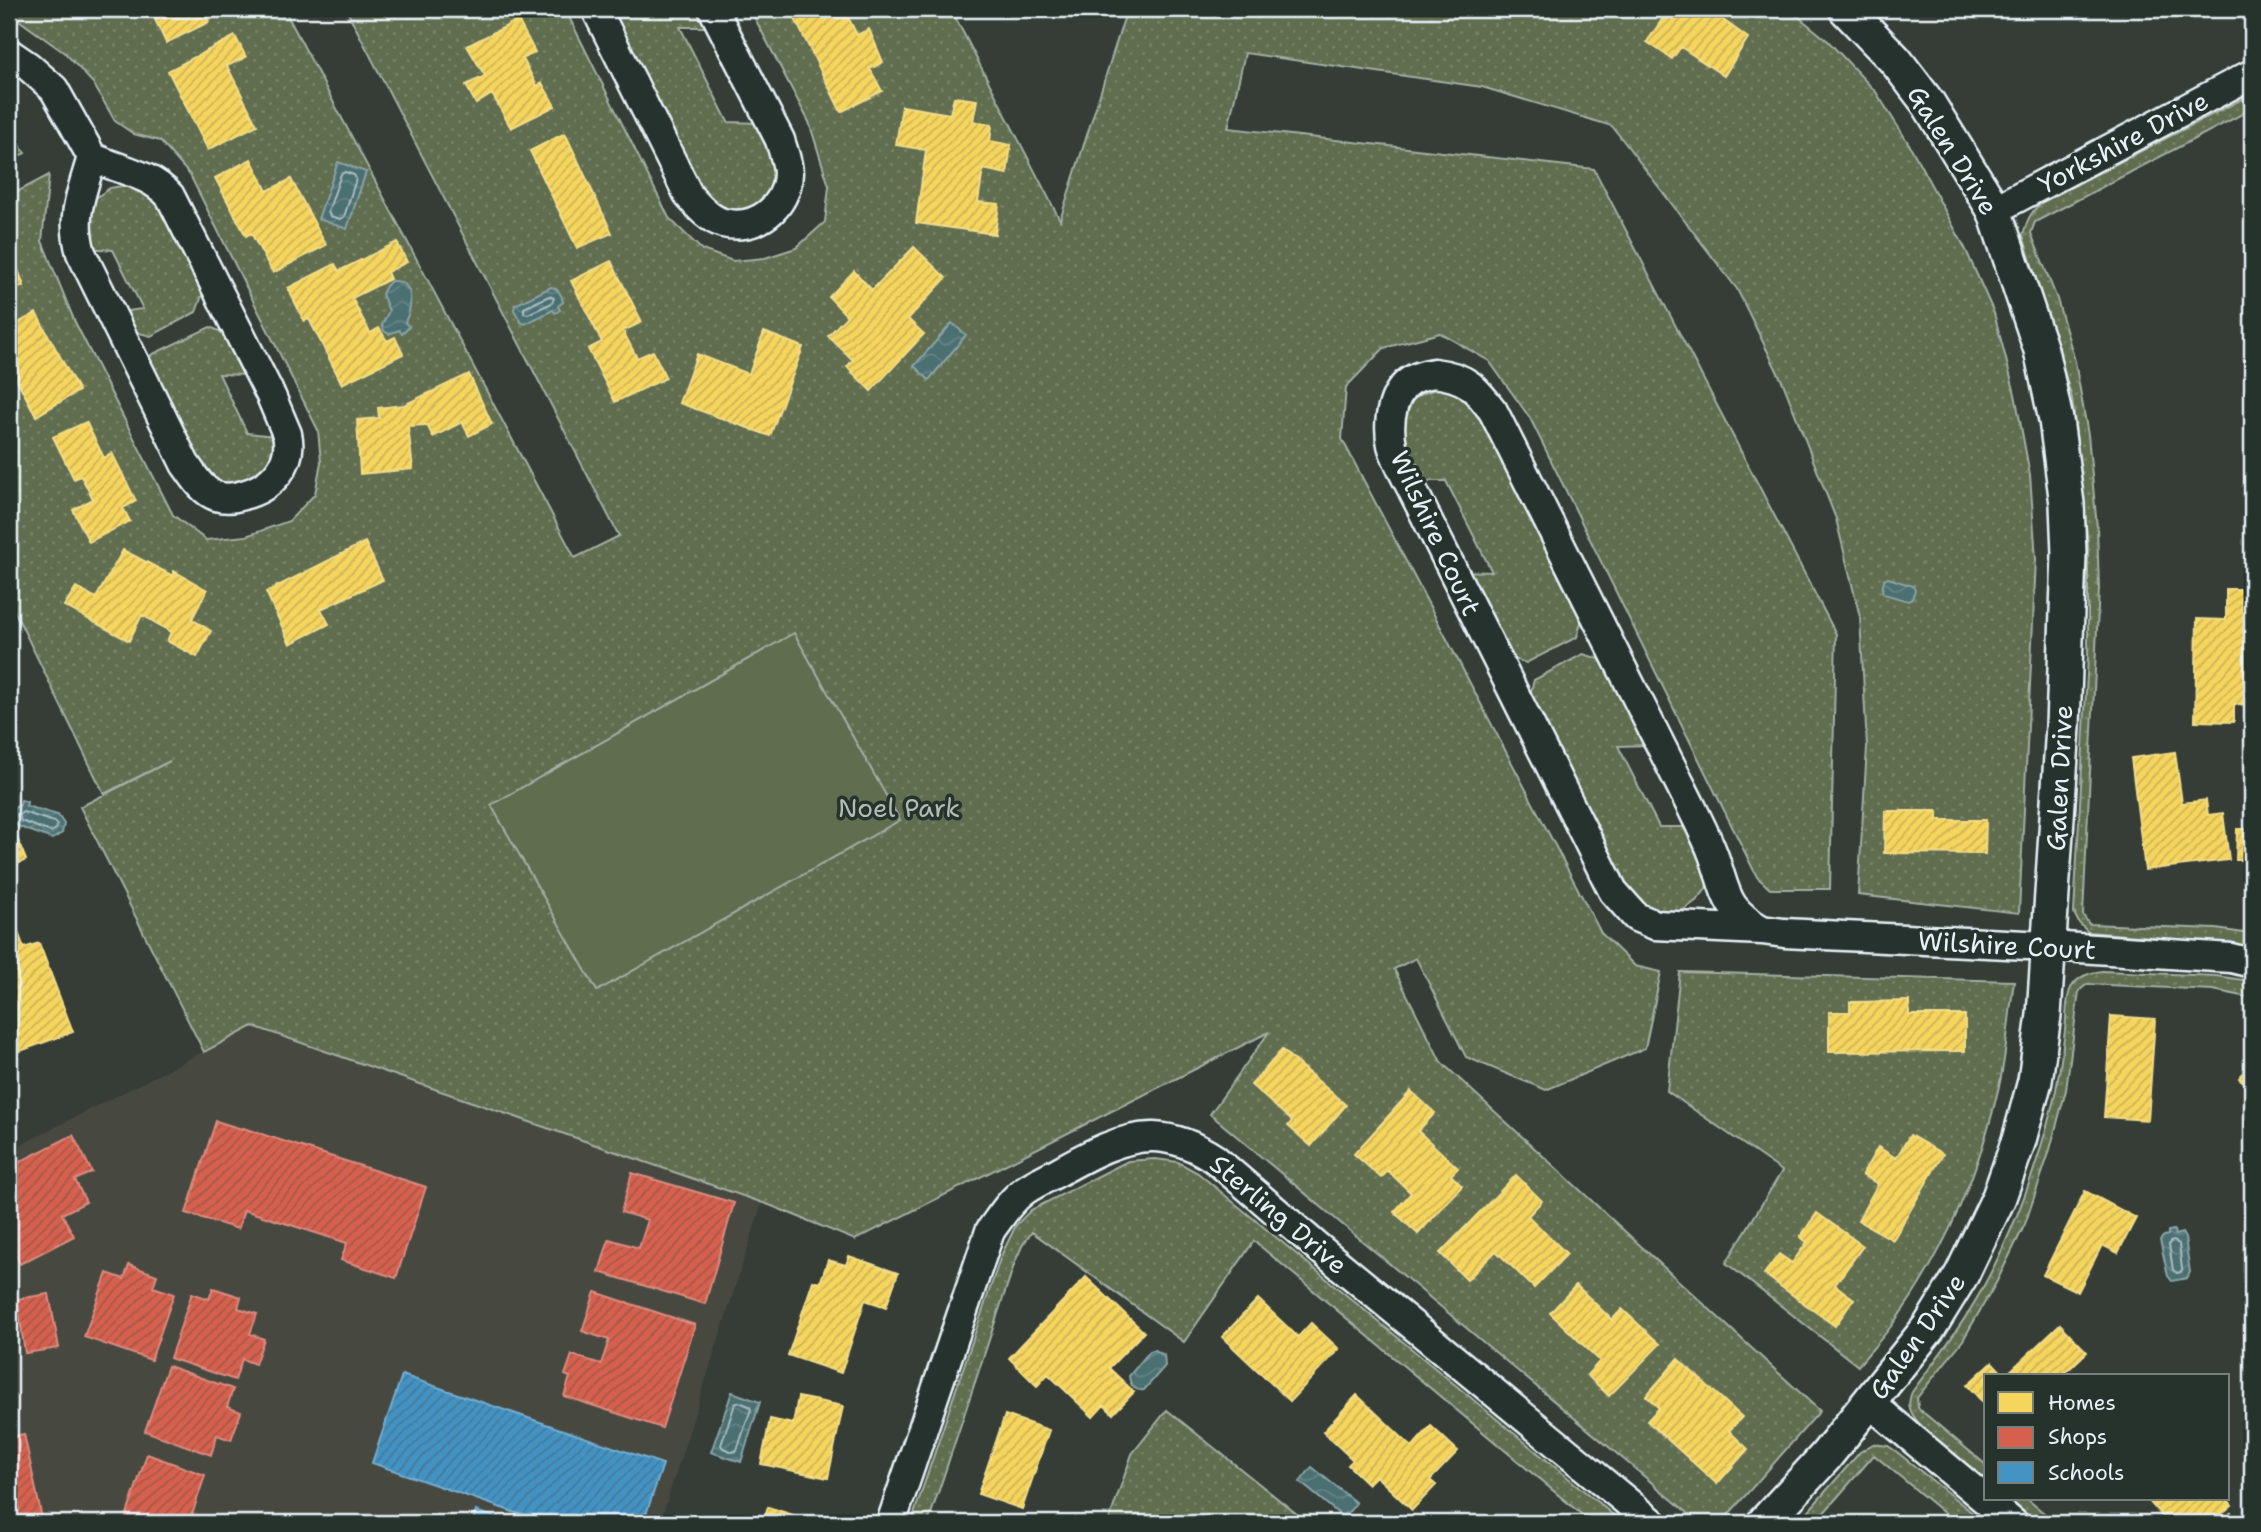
<svg xmlns="http://www.w3.org/2000/svg" width="2261" height="1532" viewBox="0 0 2261 1532" font-family="'Shantell Sans',sans-serif">
  <style>
    .built { fill: #474941 }
    .grass { fill: url(#grass-dots); stroke: #a4afa4; stroke-width: 2 }
    .garden { fill: #606d4f; stroke: #a4afa4; stroke-width: 2 }
    .water { fill: url(#water-waves); stroke: #8aa3a7; stroke-width: 2 }
    .homes { fill: url(#homes-hatch); stroke: #f2dd8b; stroke-width: 2 }
    .shops { fill: url(#shops-hatch); stroke: #db8c80; stroke-width: 2 }
    .schools { fill: url(#schools-hatch); stroke: #74afd3; stroke-width: 2 }
    .lines { fill: none; stroke-linecap: round; stroke-linejoin: round }
    .shore { stroke: #a9bdc2; stroke-width: 2 }
    .minor-casing { stroke: #e8f1f8; stroke-width: 33 }
    .tertiary-casing { stroke: #e8f1f8; stroke-width: 38 }
    .minor { stroke: #26332d; stroke-width: 28 }
    .tertiary { stroke: #26332d; stroke-width: 33 }
    .labels { text-anchor: middle; dominant-baseline: central; stroke-width: 7; stroke-linejoin: round; paint-order: stroke }
    .street-label { font-size: 26px; fill: #e8f1f8; stroke: #26332d }
    .park-label { font-size: 26px; fill: #b2bcb4; stroke: #26332d }
  </style>
  <defs>
    <pattern id="grass-dots" width="8" height="8" patternUnits="userSpaceOnUse" patternTransform="scale(1.75)"><rect width="8" height="8" fill="#606d4f"/><path d="M2 2h.1M6 6h.1" fill="none" stroke="#778269" stroke-width="1.8" stroke-linecap="round"/></pattern>
    <pattern id="water-waves" width="16" height="10" patternUnits="userSpaceOnUse" patternTransform="scale(1.75)"><rect width="16" height="10" fill="#4b6f71"/><path d="M0 5q4-4 8 0t8 0" fill="none" stroke="#658486"/></pattern>
    <pattern id="homes-hatch" width="6" height="6" patternUnits="userSpaceOnUse" patternTransform="scale(1.75)"><rect width="6" height="6" fill="#f6d55c"/><path d="M-1 1l2-2M0 6l6-6M5 7l2-2" fill="none" stroke="#cab258"/></pattern>
    <pattern id="shops-hatch" width="6" height="6" patternUnits="userSpaceOnUse" patternTransform="scale(1.75)"><rect width="6" height="6" fill="#d6604d"/><path d="M-1 1l2-2M0 6l6-6M5 7l2-2" fill="none" stroke="#a4584c"/></pattern>
    <pattern id="schools-hatch" width="6" height="6" patternUnits="userSpaceOnUse" patternTransform="scale(1.75)"><rect width="6" height="6" fill="#4393c3"/><path d="M-1 1l2-2M0 6l6-6M5 7l2-2" fill="none" stroke="#447999"/></pattern>
  </defs>
  <rect width="100%" height="100%" fill="#353d36"/>
  <filter id="ink" filterUnits="userSpaceOnUse"><feTurbulence type="fractalNoise" baseFrequency=".0143" numOctaves="2"/><feDisplacementMap in="SourceGraphic" scale="14" xChannelSelector="R" yChannelSelector="G"/><feConvolveMatrix kernelMatrix="1 2 1 2 8 2 1 2 1" color-interpolation-filters="sRGB"/></filter>
  <g filter="url(#ink)">
    <path class="built" d="M253,1026L762,1203L660,1523H9V1151Z"/>
    <path class="grass" d="M9,9H284L575,558L619,536L346,9H565L669,218L702,250L733,261L765,258L796,248L825,222L829,186L809,122L750,9H951L1060,220L1127,9H1789L1828,41L1876,92L1909,144L1965,248L1994,313L2015,394L2030,475L2036,559L2019,913L1858,895L1867,747L1860,617L1836,519L1783,383L1737,289L1612,126L1482,87L1245,53L1228,128L1594,169L1836,634L1830,889H1770L1757,877L1530,418L1489,361L1440,333L1384,348L1346,387L1342,439L1601,933L1635,966L1661,972L1645,1048L1546,1090L1466,1057L1416,958L1394,969L1441,1062L1820,1411L1721,1523H1700L1210,1114L1269,1032L855,1240L772,1206L253,1026L204,1052L80,807L170,761L104,794L9,600V196L49,175L42,241L74,320L173,515L206,540L246,536L289,521L315,494L321,462L318,430L190,175L160,141L134,134L115,121L93,83L66,54L9,13Z
      M604,9H702L712,27H680L728,122L760,123L775,169L773,187L766,200L751,211L735,215L703,200Z
      M2252,94V109L2035,222L2031,233L2057,299L2075,361L2088,435L2097,527L2099,588L2083,915L2089,924L2216,929L2251,934H2252V947L2237,944L2088,932L2079,923L2074,913L2088,656V544L2072,398L2023,235C2027,220 2030,213 2042,202Z
      M9,129L25,153L9,161Z
      M128,185L145,191L157,201L204,290L196,312L151,336L127,330L119,312L143,309L113,250L88,248L90,202L110,188Z
      M210,327L226,334L246,375L219,374L247,433L275,436L274,456L259,480L213,487L147,371L151,355Z
      M1442,388C1464,394 1470,400 1483,418L1583,615L1577,637L1526,663L1502,655L1461,571L1492,572L1446,481H1415C1397,440 1386,398 1442,388Z
      M1583,654L1606,661L1649,745L1618,746L1659,827H1690L1709,876L1706,889L1697,900L1685,909L1677,913L1667,915L1630,900L1527,706L1534,680Z
      M2102,971L2216,976L2250,981L2252,982V998L2213,990L2087,984L2079,991L2066,1090L2049,1153L2025,1224L1996,1283L1963,1340L1917,1398L1918,1408L1986,1465V1481C1969,1467 1914,1428 1910,1408C1908,1403 1910,1397 1912,1392C1936,1359 1961,1327 1981,1291C2013,1233 2037,1168 2053,1103C2059,1080 2062,1054 2065,1030C2067,1018 2065,999 2071,988C2078,976 2089,973 2102,971Z
      M1680,972L2014,981C2009,1015 2007,1049 2000,1082C1981,1168 1945,1254 1892,1325C1882,1339 1869,1352 1858,1366L1726,1263L1782,1171L1667,1091Z
      M1155,1159L1178,1162L1198,1173L1623,1523H1592L1254,1241L1184,1342L1032,1232L1022,1246L1015,1262L928,1523H911L1001,1256L1016,1225L1031,1210L1128,1161Z
      M1167,1410L1308,1523H1108L1132,1454Z
      M1873,1444L1888,1446L1897,1452L1985,1523H1956L1874,1455L1815,1523H1798L1860,1452Z
      M2008,1499H2027L2056,1523H2038Z"/>
    <path class="garden" d="M794,633L900,820L597,991L491,805Z"/>
    <path class="water" d="M338,162L366,172L347,229L318,219Z
      M391,281C416,279 412,308 405,322L409,327L402,334L399,330L389,334L384,331L382,325L389,311L382,294L386,286Z
      M551,287C558,288 562,295 563,302L558,306L560,310L555,313L553,310L525,324L521,322L514,310L515,305Z
      M952,323L966,335L929,380L914,366Z
      M1888,578L1913,586L1915,590L1912,599L1908,601L1884,594L1882,591L1884,580Z
      M21,800L27,802L26,806L58,815L64,824L62,833L52,839L12,824L14,808L20,805Z
      M2174,1230L2175,1235L2182,1233L2185,1238L2190,1272L2187,1278L2172,1281L2168,1276L2160,1240L2164,1236L2168,1235V1231Z
      M1154,1350L1164,1355L1165,1366L1144,1390C1135,1391 1130,1386 1129,1376L1150,1351Z
      M732,1392L760,1402L741,1462L711,1452Z
      M1312,1467L1356,1503L1344,1518L1300,1482Z"/>
    <path class="homes" d="M150,9H203L209,22L166,43Z
      M805,9H844L857,35L869,29L883,62L870,69L882,91L841,112L793,15Z
      M1269,9H1288V17L1269,13Z
      M1591,9H1622L1620,18Z
      M1669,9H1708L1748,38L1724,76L1681,47L1672,59L1647,42Z
      M518,20L535,52L523,59L537,86L542,83L555,106L511,128L492,94L476,104L466,85L485,76L467,46Z
      M235,36L246,57L227,66L257,125L208,150L168,71Z
      M954,97L977,100L973,121L992,125L990,141L1011,145L1007,174L983,169L978,202L999,204L995,234L916,223L926,150L896,145L902,106L950,114Z
      M565,133L612,233L577,248L530,151Z
      M251,159L267,191L291,179L326,245L273,273L251,233L246,236L215,178Z
      M397,242L407,262L387,272L390,279L352,298L370,333L379,328L387,341L395,337L403,354L342,384L309,319L304,321L288,288L335,264L339,271Z
      M914,247L946,278L908,319L924,334L871,391L847,367L853,360L828,336L847,316L829,297L854,271L872,290Z
      M12,253L24,286L9,292V254Z
      M611,261L642,322L623,331L637,358L653,351L666,378L615,402L588,349L602,342L571,281Z
      M36,313L79,391L36,416L9,365V328Z
      M764,332L803,347L770,436L679,403L697,354L749,374Z
      M469,374L492,424L469,436L462,422L433,437L427,425L408,426L413,469L360,474L357,420L379,418L378,408L404,405Z
      M86,422L104,458L112,453L136,501L123,508L130,521L89,542L73,510L93,499L81,476L74,479L53,437Z
      M365,542L383,580L321,609L329,624L290,644L266,592Z
      M123,550L173,576L174,571L207,590L192,619L211,631L197,657L167,641L171,632L142,615L129,641L64,606L76,587L96,598Z
      M2226,589H2252V705L2234,704V722L2195,721L2197,619L2226,620Z
      M2175,752L2182,803L2206,800L2208,815L2223,813L2229,860L2145,870L2131,758Z
      M1885,811H1938V820H1986L1985,854L1884,853Z
      M2237,829H2252V860H2236Z
      M17,838L26,860L9,868V843Z
      M9,908L24,948L39,943L73,1032L9,1055Z
      M1909,1001V1015H1965V1051L1829,1052V1012H1850V1002Z
      M2111,1016L2155,1019L2148,1120L2104,1117Z
      M1282,1050L1346,1105L1311,1146L1288,1126L1292,1121L1251,1085Z
      M2252,1062V1089L2239,1078Z
      M1411,1091L1435,1113L1418,1131L1458,1168L1451,1175L1462,1186L1418,1234L1394,1212L1411,1193L1388,1171L1381,1178L1354,1154Z
      M1910,1135L1943,1154L1893,1240L1858,1220L1878,1184L1862,1175L1878,1147L1896,1158Z
      M1516,1175L1542,1201L1528,1216L1567,1254L1534,1288L1496,1251L1467,1280L1440,1253Z
      M2085,1191L2136,1218L2118,1253L2102,1245L2078,1292L2043,1275Z
      M1817,1213L1863,1246L1835,1285L1854,1299L1835,1326L1764,1274L1779,1254L1792,1263L1807,1242L1800,1237Z
      M849,1256L898,1273L886,1307L865,1300L841,1373L788,1355L813,1281L820,1283L828,1260L846,1265Z
      M1086,1277L1144,1332L1109,1368L1134,1392L1113,1414L1104,1405L1093,1417L1048,1374L1037,1386L1009,1358Z
      M1576,1285L1612,1320L1622,1309L1660,1344L1609,1396L1587,1375L1600,1361L1550,1313Z
      M1258,1299L1298,1337L1311,1323L1339,1349L1290,1401L1222,1337Z
      M2060,1324L2087,1352L2062,1376H2005Z
      M1678,1359L1742,1417L1729,1431L1748,1449L1717,1484L1647,1421L1659,1408L1646,1396Z
      M1992,1362L2005,1376H1986V1406L1967,1385Z
      M1357,1395L1412,1447L1431,1426L1458,1451L1430,1480L1436,1485L1412,1510L1376,1476L1368,1484L1348,1465L1353,1460L1323,1432Z
      M798,1397L843,1406L828,1478L761,1464L770,1419L793,1424Z
      M1005,1415L1049,1430L1022,1509L978,1494Z
      M2147,1499H2227L2232,1505L2211,1523H2168Z
      M768,1507L812,1521V1523H763Z
      M2231,1513L2240,1523H2220Z"/>
    <path class="shops" d="M216,1121L242,1129L243,1128L426,1187L396,1278L341,1260L347,1243L244,1210L238,1229L186,1213Z
      M73,1135L92,1172L75,1180L86,1202L62,1214L74,1236L20,1264L9,1242V1167Z
      M632,1173L734,1203L705,1304L599,1272L609,1239L639,1248L648,1220L621,1212Z
      M129,1265L157,1275L153,1287L174,1294L151,1360L84,1337L107,1273L124,1279Z
      M213,1288L241,1297L238,1308L257,1314L250,1334L264,1339L255,1364L242,1359L235,1380L170,1358L192,1293L209,1299Z
      M595,1292L695,1325L662,1428L564,1396L570,1377L565,1375L572,1355L601,1364L609,1340L582,1331Z
      M49,1294L59,1348L25,1353L17,1299Z
      M168,1366L233,1389L227,1407L241,1412L231,1440L217,1435L211,1455L145,1431Z
      M24,1434L43,1523H9V1437Z
      M147,1454L205,1475L190,1521L196,1523H124Z"/>
    <path class="schools" d="M402,1375L663,1464L643,1523H523L525,1516L372,1463Z
      M476,1511L511,1523H472Z"/>
    <g class="lines">
      <path class="shore" d="M345,172L354,175L356,179L344,217L340,219L330,216L328,212L341,174Z
        M549,296L554,298L552,303L528,314L524,313V308Z
        M23,812L54,822L57,825L56,829L51,832L21,821L19,815Z
        M2174,1241L2179,1244L2182,1269L2181,1272L2177,1273L2173,1270L2169,1245L2170,1242Z
        M739,1402L749,1406L751,1409L737,1450L733,1452L723,1448L721,1445L735,1404Z"/>
      <g class="minor-casing">
        <path id="minor" d="M596,9L689,196C698,206 709,219 723,223C757,231 787,207 788,173C788,162 783,151 780,140L713,9
          M9,53L28,66L54,89L92,157C119,170 149,173 170,196L271,396L287,434C294,464 271,488 243,495C234,498 225,499 216,496C202,491 194,476 185,464L81,253C70,216 82,193 92,157
          M1994,210L2252,74
          M1434,373C1466,377 1474,386 1493,411L1692,808C1699,823 1707,838 1713,854C1727,892 1723,908 1762,930L1655,925L1636,917L1613,891L1413,491C1406,477 1396,460 1392,445C1387,421 1392,387 1418,377C1423,375 1429,374 1434,373Z
          M1762,930L1784,933L2049,946L2231,958L2252,963
          M1870,1403L2013,1523
          M891,1523L990,1231C1001,1216 1010,1201 1025,1190C1034,1184 1044,1179 1054,1174C1083,1158 1120,1136 1154,1137C1176,1138 1197,1147 1215,1159L1314,1244L1653,1523"/>
      </g>
      <g class="tertiary-casing">
        <path id="tertiary" d="M1764,1523L1825,1457L1930,1326L1962,1274L1999,1197L2019,1140L2035,1081L2044,1015L2063,726L2069,554L2067,504L2056,420L2041,350L1994,210L1928,103L1896,61L1846,9"/>
      </g>
      <use href="#minor" class="minor"/>
      <use href="#tertiary" class="tertiary"/>
    </g>
  </g>
  <g class="labels">
    <g class="street-label">
      <text transform="translate(2123 142) rotate(-28)">Yorkshire Drive</text>
      <text transform="translate(1953 150) rotate(58)">Galen Drive</text>
      <text transform="translate(1436 533) rotate(65)">Wilshire Court</text>
      <text transform="translate(2059 778) rotate(-87)">Galen Drive</text>
      <text transform="translate(2007 945) rotate(3)">Wilshire Court</text>
      <text transform="translate(1279 1214) rotate(40)">Sterling Drive</text>
      <text transform="translate(1917 1336) rotate(-55)">Galen Drive</text>
    </g>
    <g class="park-label">
      <text x="899" y="807">Noel Park</text>
    </g>
  </g>
  <rect width="2261" height="1532" fill="none" stroke="#26332d" stroke-width="35"/>
  <rect x="18" y="18" width="2226" height="1497" fill="none" stroke="#e8f1f8" stroke-width="2.5" filter="url(#ink)"/>
  <rect x="1984" y="1374" width="245" height="126" fill="#26332d" stroke="#747f7e" stroke-width="2"/>
  <rect x="1998" y="1392" width="35" height="21" fill="#f6d55c" stroke="#747f7e" stroke-width="2"/>
  <text x="2048" y="1410" font-size="21" fill="#e8f1f8">Homes</text>
  <rect x="1998" y="1427" width="35" height="21" fill="#d6604d" stroke="#747f7e" stroke-width="2"/>
  <text x="2048" y="1444" font-size="21" fill="#e8f1f8">Shops</text>
  <rect x="1998" y="1462" width="35" height="21" fill="#4393c3" stroke="#747f7e" stroke-width="2"/>
  <text x="2048" y="1480" font-size="21" fill="#e8f1f8">Schools</text>
</svg>
